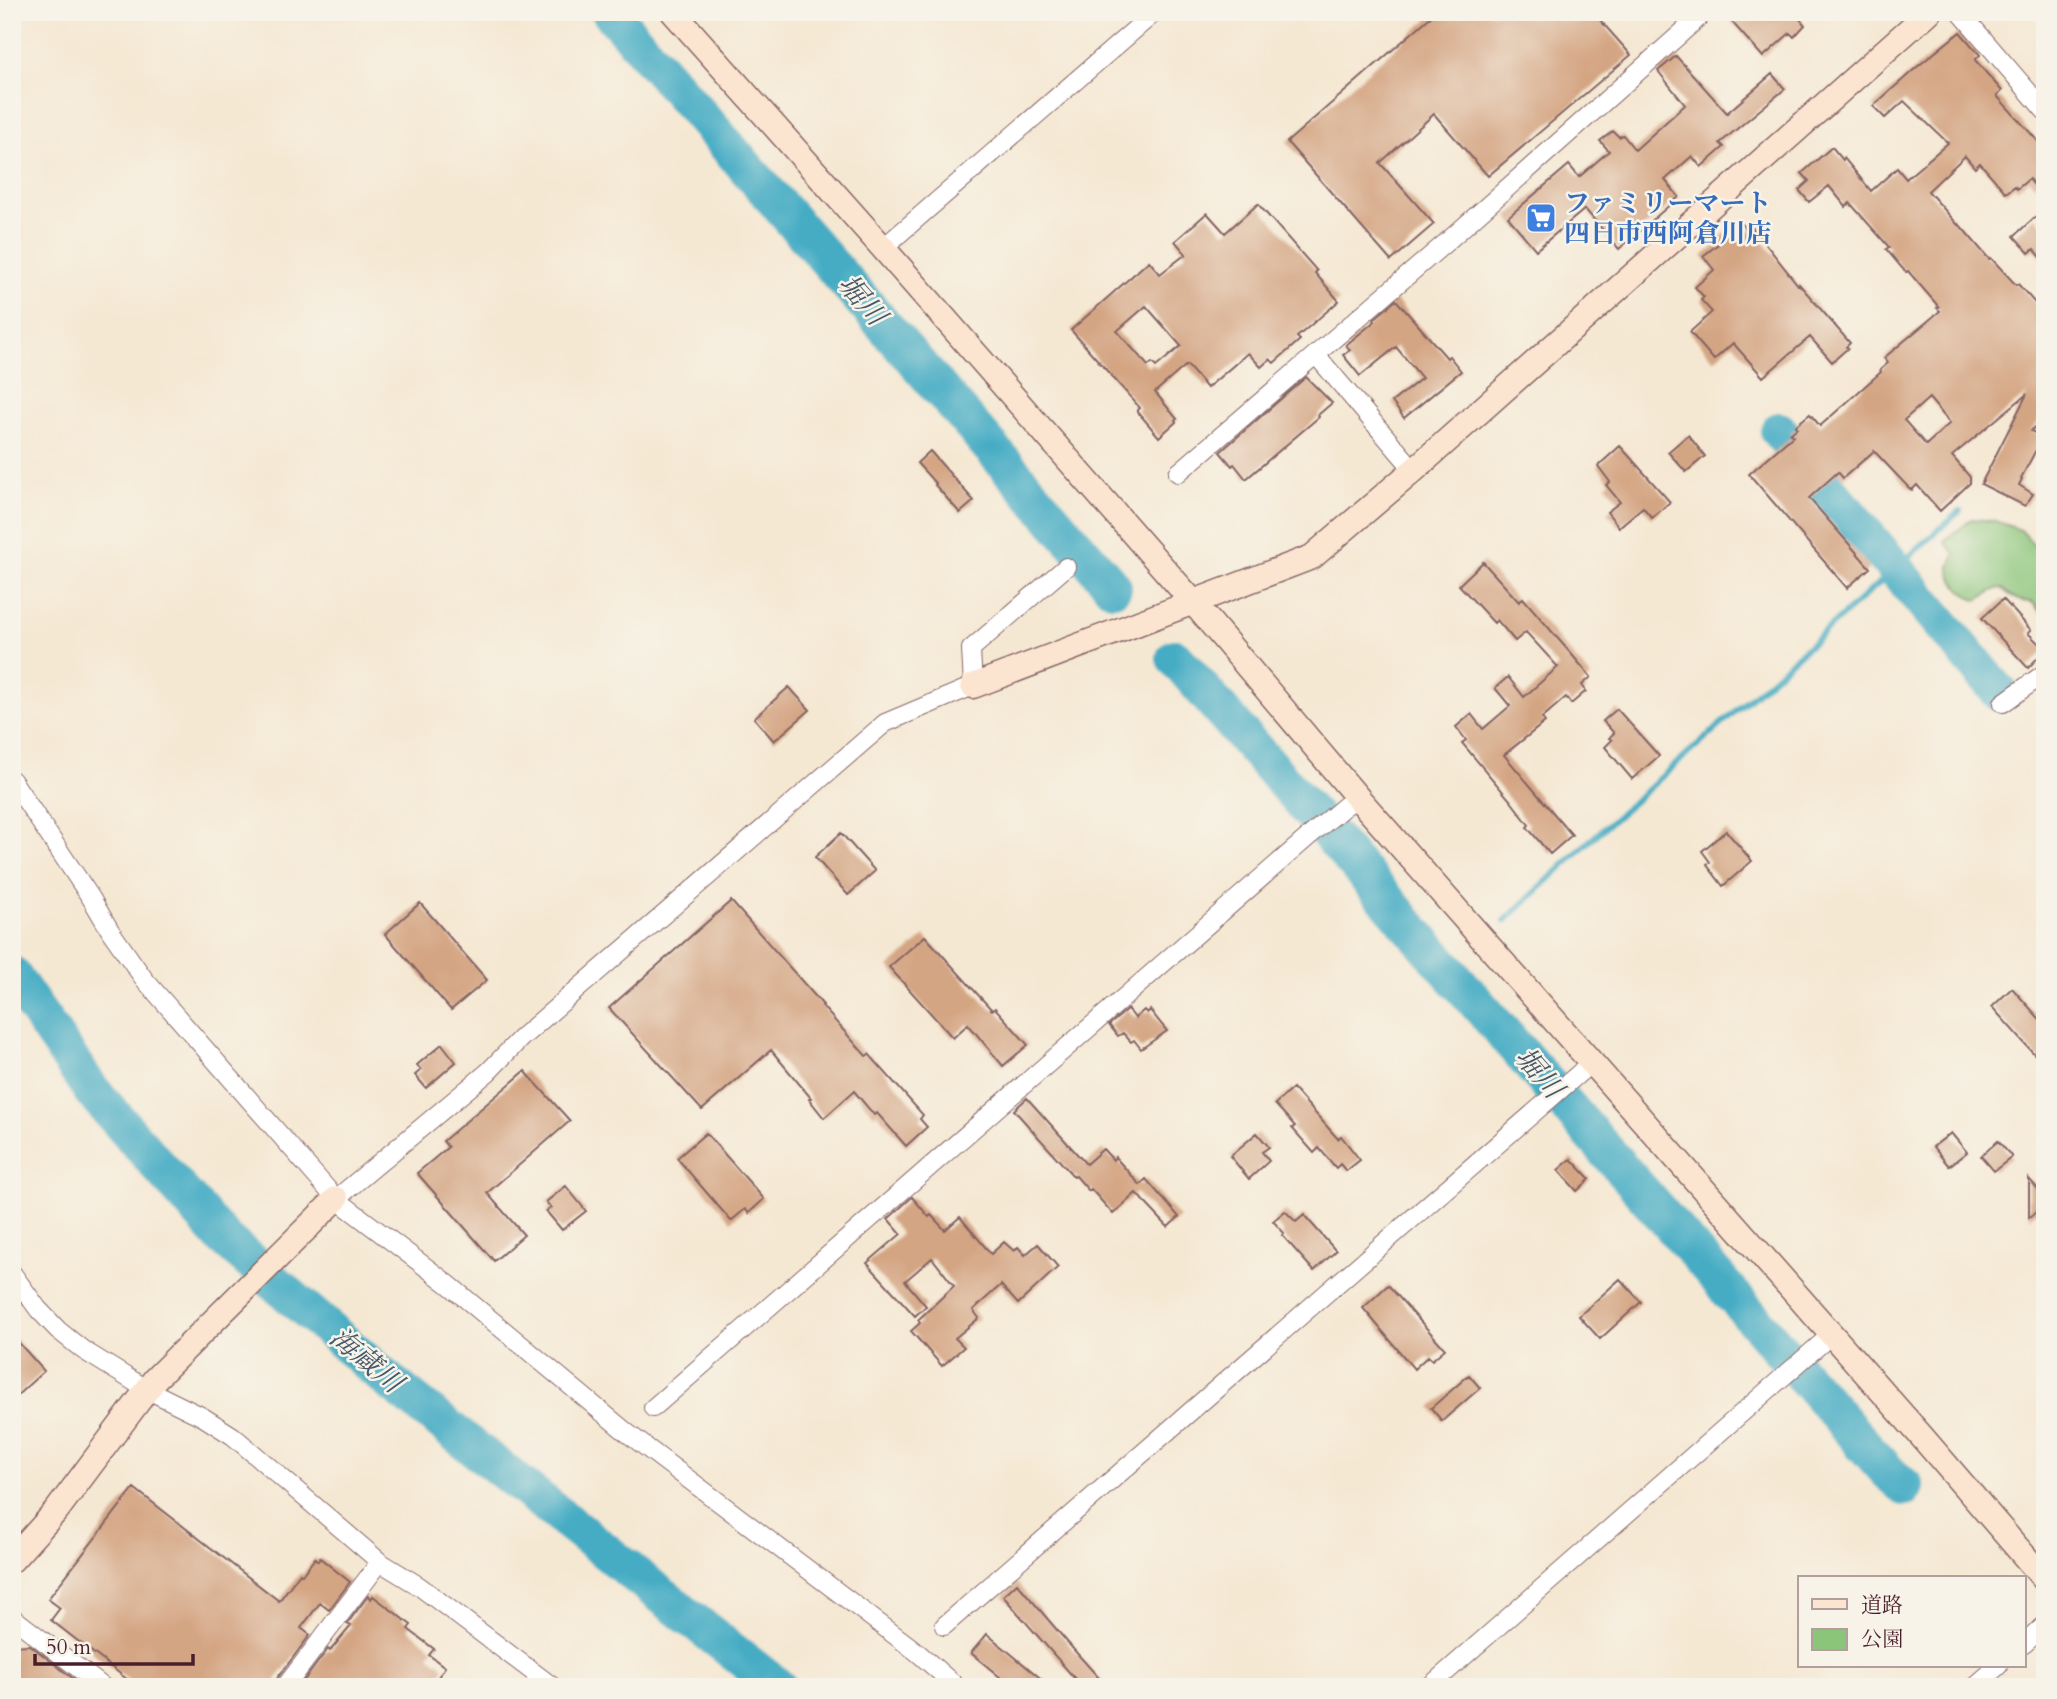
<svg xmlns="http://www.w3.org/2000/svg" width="2057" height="1699" viewBox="0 0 2057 1699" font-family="Cardo,'Noto Serif JP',serif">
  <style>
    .green { fill: #8ac57a; stroke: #6a7252; stroke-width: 2 }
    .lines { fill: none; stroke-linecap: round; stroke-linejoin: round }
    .stream { stroke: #44acc4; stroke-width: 6 }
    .river { stroke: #44acc4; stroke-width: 38 }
    .building { fill: #d4a583; fill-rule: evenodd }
    .street-casing { stroke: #866566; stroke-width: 20 }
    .secondary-casing { stroke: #866566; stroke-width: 27 }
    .street { stroke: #fff; stroke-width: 18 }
    .secondary { stroke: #fce5d0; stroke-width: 24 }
    .labels { text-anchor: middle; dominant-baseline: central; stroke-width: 5; stroke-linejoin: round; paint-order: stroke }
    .shop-label { font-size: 26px; font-weight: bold; fill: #366cbe; stroke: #f7f3e8; text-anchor: start }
    .water-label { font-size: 28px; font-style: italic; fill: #485768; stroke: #f7f3e8 }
  </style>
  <rect width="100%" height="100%" fill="#f7f3e8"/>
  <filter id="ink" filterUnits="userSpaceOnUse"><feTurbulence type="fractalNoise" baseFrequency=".0143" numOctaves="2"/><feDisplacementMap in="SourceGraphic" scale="14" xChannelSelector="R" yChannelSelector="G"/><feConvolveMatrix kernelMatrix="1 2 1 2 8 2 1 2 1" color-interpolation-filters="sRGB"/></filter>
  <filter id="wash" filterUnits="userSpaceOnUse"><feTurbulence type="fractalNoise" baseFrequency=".00686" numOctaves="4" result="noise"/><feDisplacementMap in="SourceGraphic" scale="28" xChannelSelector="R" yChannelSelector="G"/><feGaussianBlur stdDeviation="1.57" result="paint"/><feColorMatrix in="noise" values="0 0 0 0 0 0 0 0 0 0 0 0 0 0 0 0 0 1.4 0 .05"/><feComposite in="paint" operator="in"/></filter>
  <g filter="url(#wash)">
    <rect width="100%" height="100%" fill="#f5e8d3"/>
    <path class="green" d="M1972,519L1996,521L2021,530L2045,557V617L2032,602C2018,602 2011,597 2002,588C1992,588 1986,598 1975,600C1964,593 1949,582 1950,566C1951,562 1954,558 1955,554L1944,541Z"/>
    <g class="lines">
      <path class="stream" d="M1505,921L1584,846L1960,511"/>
      <path class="river" d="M610,12L1113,587
        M1779,431L2000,693
        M1175,658L1854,1434L1891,1475L1905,1487
        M12,975L92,1091L221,1236L385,1378L778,1687"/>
    </g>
    <g id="blocks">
      <path class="building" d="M1436,12H1593L1631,55L1488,176L1434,114L1380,163L1434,224L1391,261L1287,142Z
        M1723,12H1794L1805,25L1794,37L1790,33L1763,57Z
        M1960,32L1980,55L1975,60L2002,91L1997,96L2045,149V176L2034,185L2029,179L2017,189L2015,186L2006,193L1980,163L1975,168L1965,156L1928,191L1958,225L1959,224L1989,259L1991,258L2016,285L2018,284L2045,314V415L2031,431L2043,437L2021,478L2022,479L2019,485L2033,494L2025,506L1981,484L2027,394L1952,456L1970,477V483L1940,511L1917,485L1912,490L1909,488L1874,451L1843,478L1838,472L1809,498L1870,568L1847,588L1749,474L1793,436L1790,434L1797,428L1795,426L1810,414L1820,426L1881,372L1880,370L1888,363L1884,358L1940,311L1937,308L1939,307L1908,271L1906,272L1902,268L1886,249L1889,247L1850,203L1846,207L1829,186L1809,202L1799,190L1809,181L1802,173L1832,147L1843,160L1844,158L1871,191L1897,168L1906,179L1948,143L1904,101L1885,118L1873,106L1917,67ZM1929,398L1950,423L1926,445L1904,420Z
        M1676,56L1727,113L1772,74L1785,89L1720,143L1724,147L1701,167L1692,156L1665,180L1679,197L1619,249L1585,209L1536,250L1508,217L1569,165L1579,177L1609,151L1600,141L1613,131L1619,137L1623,135L1635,150L1685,105L1658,71Z
        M1258,204L1317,271L1315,273L1339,301L1297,337L1300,340L1274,363L1270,359L1261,367L1248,353L1207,388L1187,365L1184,367L1155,392L1177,419L1175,420L1176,422L1159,437L1137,411L1140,408L1071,330L1149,261L1160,274L1186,254L1175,241L1207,213L1225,233ZM1146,306L1181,346L1156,367L1152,363L1148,366L1117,331Z
        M2035,217L2045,228V262L2034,249L2029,253L2014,236Z
        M1740,222L1749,232L1753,228L1798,285L1799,284L1850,343L1846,347L1848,348L1832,362L1810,337L1763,377L1733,343L1714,360L1690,332L1712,312L1701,300L1704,297L1695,287L1714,270L1703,256L1722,241L1720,238Z
        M1396,300L1447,358L1449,356L1461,371L1404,418L1392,402L1422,378L1396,347L1360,376L1343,355L1350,350L1346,345L1375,321L1374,319Z
        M1306,377L1332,403L1318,415L1319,417L1246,479L1234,464L1232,466L1220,452Z
        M1688,435L1705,456L1686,472L1668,452Z
        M1620,446L1670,502L1652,518L1643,507L1619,527L1607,512L1620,502L1606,485L1610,482L1598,466Z
        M930,451L974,501L960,513L935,485L936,484L917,463Z
        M1483,562L1519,602L1523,598L1591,677L1582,685L1586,691L1571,704L1566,697L1542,718L1545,722L1504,755L1572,835L1550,854L1527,827L1529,825L1510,800L1462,743L1466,740L1456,727L1471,714L1483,729L1510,706L1495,688L1508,677L1524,697L1558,667L1526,632L1515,641L1497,620L1494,623L1459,585Z
        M2003,599L2031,630L2028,633L2045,650L2028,668L1982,618Z
        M789,687L810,710L774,741L754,718Z
        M1617,709L1659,756L1632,779L1605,747L1612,740L1609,738L1614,733L1603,721Z
        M1726,831L1752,861L1723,886L1707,865L1710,862L1702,851Z
        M841,833L875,871L848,895L815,857Z
        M731,901L823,1005L822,1006L866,1056L869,1054L923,1115L920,1119L927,1127L906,1146L877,1113L874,1115L854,1091L824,1118L809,1099L811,1098L771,1050L702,1110L609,1008Z
        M420,903L487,980L451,1010L385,934Z
        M925,936L981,998L992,1010L995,1008L1028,1045L1003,1066L968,1024L953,1038L889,967Z
        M2012,988L2045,1025V1066L1992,1007Z
        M1128,1009L1135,1018L1144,1010L1147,1013L1150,1010L1167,1031L1141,1049L1134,1040L1131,1042L1123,1033L1118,1036L1109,1025Z
        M442,1044L456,1062L426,1088L415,1075L421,1070L417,1065Z
        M525,1071L570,1121L487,1193L524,1235L494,1261L417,1173L448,1147L443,1141Z
        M1293,1088L1338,1139L1341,1136L1360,1160L1346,1171L1340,1164L1336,1168L1319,1148L1314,1153L1292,1128L1295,1126L1275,1104Z
        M1027,1098L1086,1164L1103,1149L1113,1160L1115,1157L1140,1185L1146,1179L1179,1217L1168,1227L1136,1193L1113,1214L1091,1189L1089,1191L1076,1176L1074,1177L1014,1110Z
        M706,1133L764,1199L749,1213L745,1209L731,1221L677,1158Z
        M1257,1133L1269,1147L1262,1152L1269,1161L1249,1179L1230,1156Z
        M1951,1133L1967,1152L1949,1166L1933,1147Z
        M1998,1141L2012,1157L1994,1171L1981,1156Z
        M1571,1159L1590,1179L1577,1191L1558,1170Z
        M2029,1179L2045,1197V1204L2029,1218Z
        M566,1186L586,1211L562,1230L546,1211L551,1208L546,1202Z
        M912,1197L929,1217L931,1215L945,1230L960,1217L991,1254L1004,1242L1014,1251L1018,1247L1025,1255L1038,1244L1058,1267L1018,1304L1001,1285L973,1310L979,1318L955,1338L964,1347L942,1366L911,1331L920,1323L918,1320L954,1286L932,1258L905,1281L926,1306L915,1316L867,1263L901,1234L888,1219Z
        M1285,1211L1296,1222L1304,1215L1336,1251L1314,1271L1282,1235L1284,1233L1273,1221Z
        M1620,1279L1641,1302L1600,1339L1579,1316Z
        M1388,1285L1445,1349L1432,1360L1428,1356L1414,1369L1363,1308Z
        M12,1335L44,1371L12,1400Z
        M1469,1375L1480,1388L1442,1421L1431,1408Z
        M134,1488L279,1601L300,1573L302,1575L315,1558L318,1561L320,1558L350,1582L329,1610L320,1603L301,1628L310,1635L276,1680L274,1687H137L51,1620L60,1608L48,1599Z
        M1017,1583L1074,1650L1107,1687H1082L1003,1596Z
        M368,1596L371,1599L373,1596L411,1625L408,1629L434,1649L429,1655L445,1667L431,1687H299L328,1649L330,1651L351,1626L347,1624Z
        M987,1634L1051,1687H1012L971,1653Z
        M30,1645L84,1687H12V1646Z"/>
    </g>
  </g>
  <g filter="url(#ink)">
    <use href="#blocks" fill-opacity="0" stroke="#866566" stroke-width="2"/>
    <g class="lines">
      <g class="street-casing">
        <path id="street" d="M1960,12L2045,111
          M883,248L1155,12
          M1316,355L1414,470
          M1178,473L1450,239L1705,12
          M2003,703L2045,673
          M12,780L91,898L111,932L144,979L336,1199L448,1284L626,1432L917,1652L957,1687
          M336,1199L488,1072L521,1038L885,723L973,686L971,649L1066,567
          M12,1273L38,1309L58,1330L83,1350L146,1389L203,1417L233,1436L380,1562L419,1586L553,1687
          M653,1408L1308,837L1345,806L1358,798
          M12,1617L103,1687
          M944,1626L1591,1063
          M2024,1644L2045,1625
          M285,1687L380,1562
          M1429,1687L1832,1334
          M1974,1687L1998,1666"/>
      </g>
      <g class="secondary-casing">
        <path id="secondary" d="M673,12L883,248L1193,602L1358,798L1923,1438L2045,1580
          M973,686L1312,557L1414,470L1929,12
          M12,1560L57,1510L155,1379L336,1199"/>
      </g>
      <use href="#street" class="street"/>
      <use href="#secondary" class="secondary"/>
    </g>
  </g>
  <defs>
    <g id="supermarket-square" transform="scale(1.575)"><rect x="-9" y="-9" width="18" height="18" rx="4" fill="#3f7fe0" stroke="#f7f3e8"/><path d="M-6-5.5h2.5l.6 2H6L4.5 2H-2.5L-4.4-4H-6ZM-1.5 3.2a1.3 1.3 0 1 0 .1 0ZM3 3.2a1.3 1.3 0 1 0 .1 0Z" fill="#fff"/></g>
  </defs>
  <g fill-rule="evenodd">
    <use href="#supermarket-square" x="1541" y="218"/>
  </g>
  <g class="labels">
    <g class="shop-label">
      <text x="1564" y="203">ファミリーマート<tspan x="1564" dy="30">四日市西阿倉川店</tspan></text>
    </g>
    <g class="water-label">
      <text transform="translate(862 300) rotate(49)">堀川</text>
      <text transform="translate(1539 1073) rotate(49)">堀川</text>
      <text transform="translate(366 1360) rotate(40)">海蔵川</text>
    </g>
  </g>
  <rect width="2057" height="1699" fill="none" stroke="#f7f3e8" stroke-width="42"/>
  <rect x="1798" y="1576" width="228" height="91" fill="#f7f3e8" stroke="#b29e9c" stroke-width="2"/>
  <rect x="1812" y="1599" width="35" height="10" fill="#fce5d0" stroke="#b29e9c" stroke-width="2"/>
  <text x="1861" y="1612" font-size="21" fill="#4a1f2b">道路</text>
  <rect x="1812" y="1629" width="35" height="21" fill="#8ac57a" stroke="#b29e9c" stroke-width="2"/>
  <text x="1861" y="1646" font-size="21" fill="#4a1f2b">公園</text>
  <path d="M35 1654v10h158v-10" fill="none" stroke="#4a1f2b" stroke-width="3.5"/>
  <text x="46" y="1654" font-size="21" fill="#4a1f2b" stroke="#f7f3e8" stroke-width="5" paint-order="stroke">50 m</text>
</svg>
